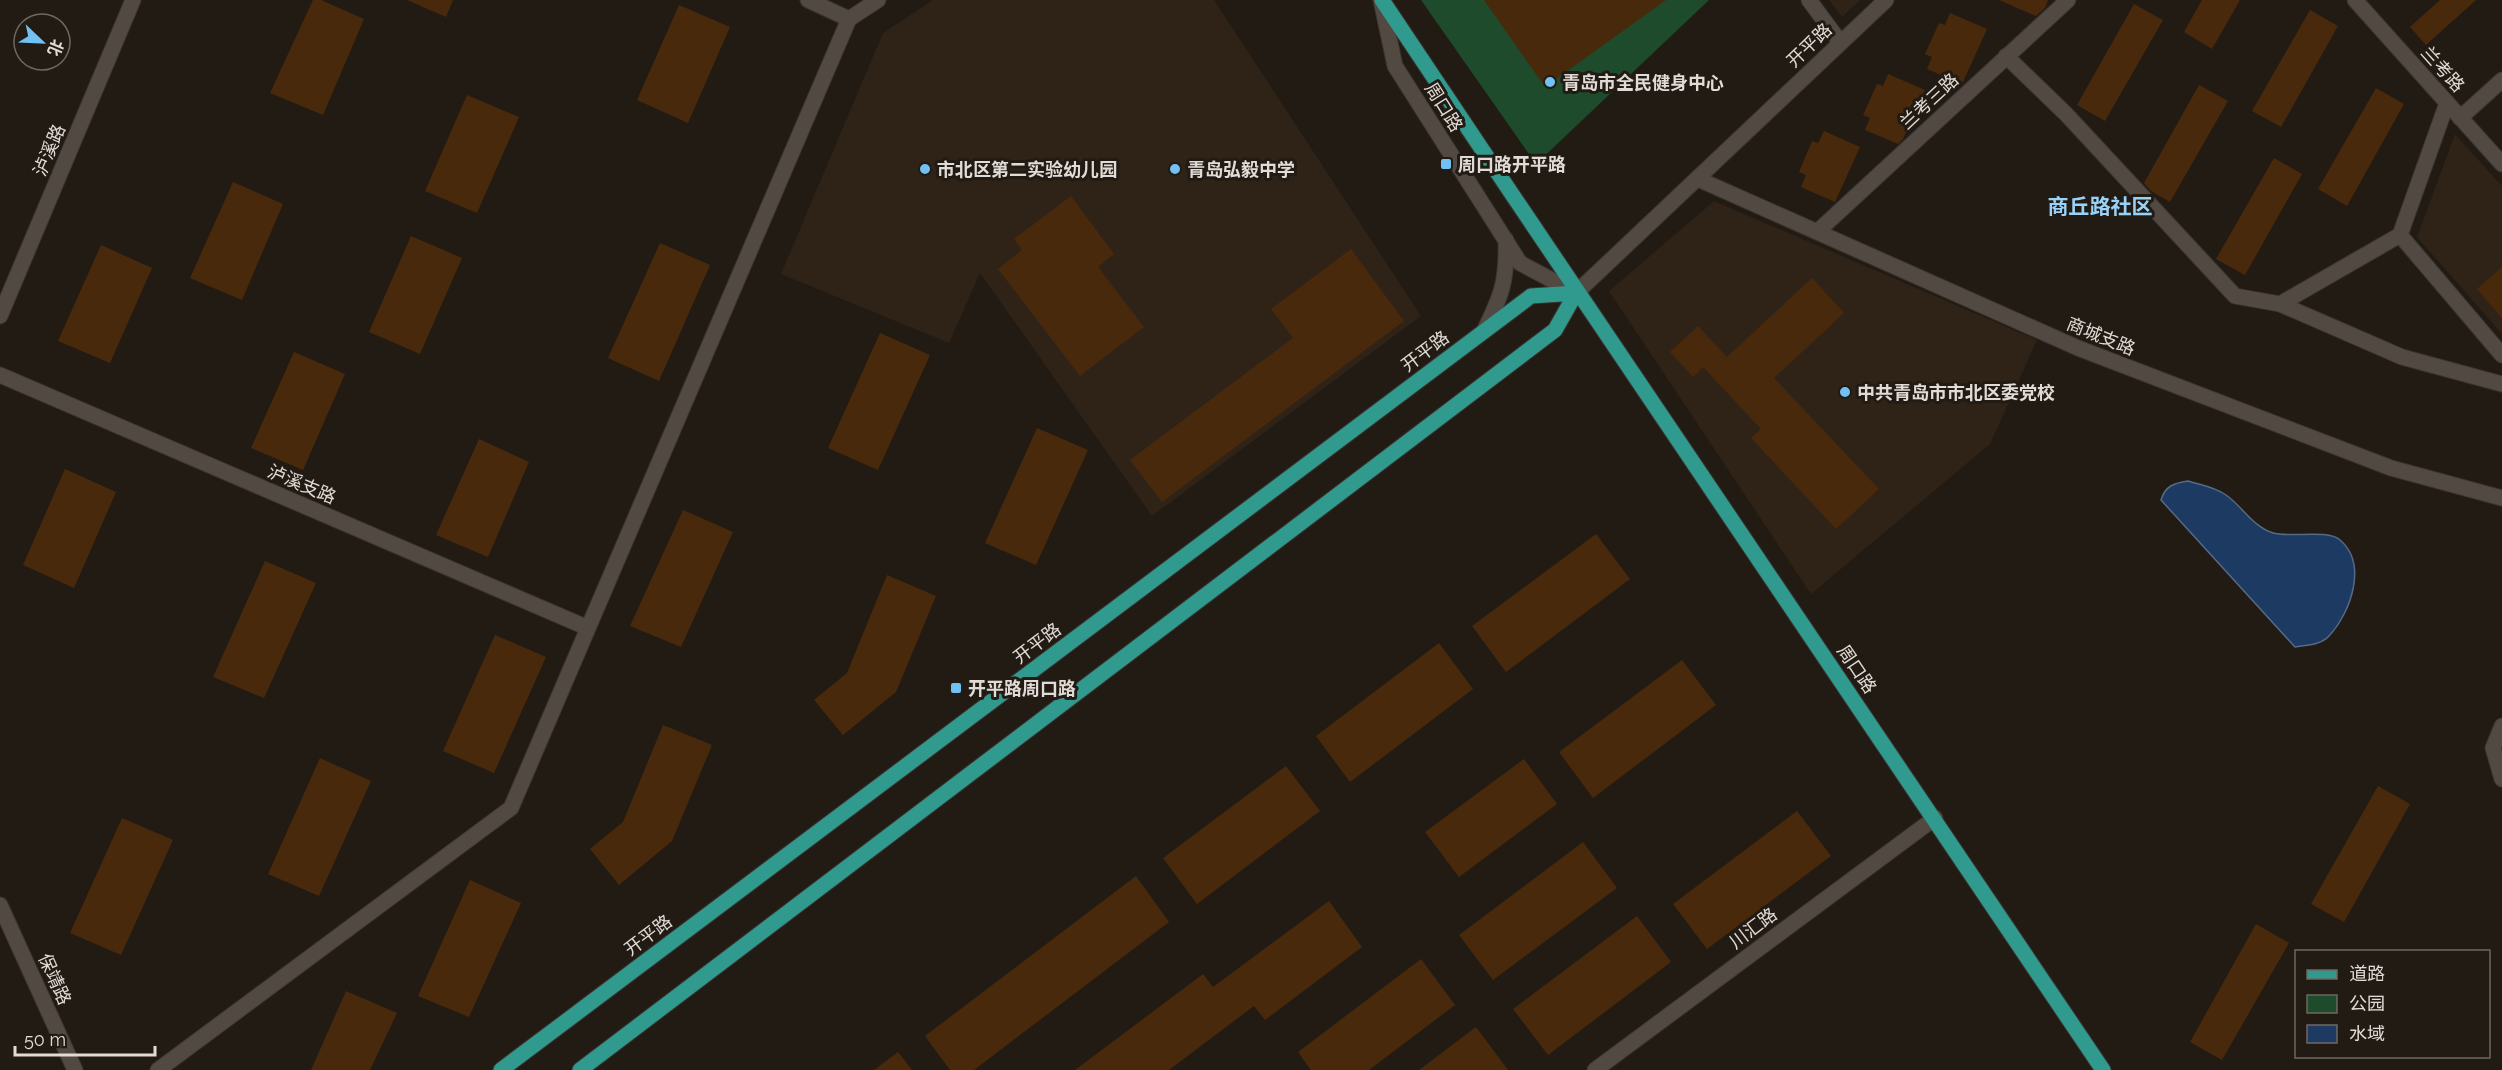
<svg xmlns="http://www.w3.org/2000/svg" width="2502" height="1070" viewBox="0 0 2502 1070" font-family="Raleway,'Noto Sans SC',sans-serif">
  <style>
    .built { fill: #2f2317 }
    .green { fill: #1d4b2b }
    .water { fill: #1c3a62; stroke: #576a85; stroke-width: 1.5 }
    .building { fill: #49290c }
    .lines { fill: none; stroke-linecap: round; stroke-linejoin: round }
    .minor-casing { stroke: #3a3531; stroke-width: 17 }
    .major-casing { stroke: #3a3531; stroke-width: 17 }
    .minor { stroke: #524a42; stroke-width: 15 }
    .major { stroke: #309a8f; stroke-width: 15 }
    .poi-dot { fill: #72c1f5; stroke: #221b13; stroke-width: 2 }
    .labels { text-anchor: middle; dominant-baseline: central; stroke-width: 6; stroke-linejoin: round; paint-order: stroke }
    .street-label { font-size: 18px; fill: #e1dbd7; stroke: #221b13 }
    .poi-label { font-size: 18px; font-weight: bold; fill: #e1dbd7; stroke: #221b13; text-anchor: start }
    .quarter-label { font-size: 21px; font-weight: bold; fill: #99d2f9; stroke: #221b13 }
  </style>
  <rect width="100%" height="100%" fill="#221b13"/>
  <path class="built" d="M933,0H1214L1421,316L1152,516L980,273L949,343L781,274L883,33Z
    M1829,0H1860L1842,17Z
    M2455,134L2502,186V334L2417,237Z
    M1714,201L2037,340L1990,444L1811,594L1609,291Z"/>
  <path class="green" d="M1421,0H1709L1536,164Z"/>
  <path class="water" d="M2188,481C2201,485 2215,487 2226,495C2242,506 2253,527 2273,533C2291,538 2327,529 2340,540C2368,564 2351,612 2329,636C2321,645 2307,645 2295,647L2161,500C2165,486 2174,483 2188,481Z"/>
  <path class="building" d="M313,0H321L364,19L323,115L270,93Z
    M407,0H453L446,17Z
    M1484,0H1666L1545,87Z
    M1999,0H2048L2045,8L2036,16Z
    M2202,0H2240L2212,49L2184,32Z
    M2440,0H2476L2426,45L2410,27Z
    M2134,4L2163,20L2105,121L2077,105Z
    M679,5L730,27L688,123L637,100Z
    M2310,10L2338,26L2281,127L2252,111Z
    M1950,13L1987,29L1962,84L1927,69L1932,57L1925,54L1939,23L1945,25Z
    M1888,74L1925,90L1903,139L1898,144L1865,130L1870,118L1863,115L1877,84L1883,86Z
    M2199,85L2228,101L2170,202L2151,191L2144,183Z
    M2376,88L2404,104L2347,206L2318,189Z
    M467,95L519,117L477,213L425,191Z
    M1824,131L1860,147L1835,202L1801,187L1806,175L1799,172L1812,141L1818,143Z
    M2274,158L2302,174L2245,275L2216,259Z
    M233,182L283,204L242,300L190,278Z
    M1071,196L1114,254L1098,267L1144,327L1080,376L998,269L1022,250L1014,239Z
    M411,236L462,258L420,354L369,332Z
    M660,243L710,265L659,381L608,358Z
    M101,245L152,268L110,363L58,341Z
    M1351,249L1404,321L1162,502L1130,460L1293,338L1271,309Z
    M2502,267V318L2477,289Z
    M1812,278L1844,313L1774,378L1879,489L1836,529L1751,438L1761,429L1703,367L1693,377L1670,352L1698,326L1727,357Z
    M880,333L930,355L878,470L828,448Z
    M294,352L345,374L303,470L251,448Z
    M1037,428L1088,450L1036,565L985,543Z
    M479,439L529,462L488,557L436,535Z
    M65,469L116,492L74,588L23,565Z
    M683,510L733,532L681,647L630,626Z
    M1596,534L1630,579L1506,672L1472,626Z
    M265,561L316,583L264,698L213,677Z
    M887,575L936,596L896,692L843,735L814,700L847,673Z
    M495,635L546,657L494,773L443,751Z
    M1439,643L1473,689L1350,782L1316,736Z
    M1682,660L1716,705L1593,798L1559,752Z
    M663,725L712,745L672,841L619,885L590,849L623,822Z
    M320,758L371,781L319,896L268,874Z
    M1524,759L1557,804L1459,877L1425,832Z
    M1286,766L1320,811L1197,904L1163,858Z
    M2378,786L2410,804L2344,922L2311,904Z
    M1797,811L1831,856L1707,949L1673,904Z
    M122,818L173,840L121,955L70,933Z
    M1583,842L1617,888L1493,980L1459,935Z
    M1136,876L1169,922L974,1070H950L925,1036Z
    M470,880L521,903L469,1017L418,996Z
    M1329,901L1362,947L1265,1020L1254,1006L1169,1070H1075L1203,974L1213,987Z
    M1637,916L1671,962L1548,1055L1513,1009Z
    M2256,924L2289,943L2222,1060L2190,1042Z
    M1421,959L1455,1005L1369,1070H1311L1298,1052Z
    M346,991L397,1013L370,1070H311Z
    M1476,1027L1508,1070H1419Z
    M898,1052L912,1070H874Z"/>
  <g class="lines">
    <g class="minor-casing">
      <path id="minor" d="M808,0L849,19
        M1381,0L1395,66L1520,263L1576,293L1886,0
        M1809,0L1840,42
        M2355,0L2502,164
        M849,19L878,0
        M2006,56L2066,114L2235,296L2280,304L2402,357L2502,384
        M2460,118L2502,80
        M1698,179L2078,348L2391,468L2502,498
        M1817,232L2068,0
        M2400,235L2502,355
        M2280,304L2400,235L2447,103
        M0,316L133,0
        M1484,331C1502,295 1507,281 1506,240
        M0,375L588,628
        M2502,726L2493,748L2502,779
        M0,905L75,1070
        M158,1070L511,808L849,19
        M1595,1070L1935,818"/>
    </g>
    <g class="major-casing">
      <path id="major" d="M1382,0C1620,358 1865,711 2103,1070
        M501,1070L1531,296L1576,293
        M580,1070L1555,330L1576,293"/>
    </g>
    <use href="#minor" class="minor"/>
    <use href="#major" class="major"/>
  </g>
  <g class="poi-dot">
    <circle cx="1550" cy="82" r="6"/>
    <rect x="1440" y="158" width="12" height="12" rx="3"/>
    <circle cx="925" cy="169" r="6"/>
    <circle cx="1175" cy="169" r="6"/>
    <circle cx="1845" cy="392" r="6"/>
    <rect x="950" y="682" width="12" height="12" rx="3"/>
  </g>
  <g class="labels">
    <g class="street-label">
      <text transform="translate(1809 45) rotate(-44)">开平路</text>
      <text transform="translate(2443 69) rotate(48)">兰考路</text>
      <text transform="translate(1929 101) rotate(-43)">兰考三路</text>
      <text transform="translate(1444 107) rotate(58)">周口路</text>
      <text transform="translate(49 150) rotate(-67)">泸溪路</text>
      <text transform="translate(2101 336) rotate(22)">商城支路</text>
      <text transform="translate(1425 351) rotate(-37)">开平路</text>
      <text transform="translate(302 484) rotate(23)">泸溪支路</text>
      <text transform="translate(1037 643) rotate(-37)">开平路</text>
      <text transform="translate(1857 669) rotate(56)">周口路</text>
      <text transform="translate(1753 928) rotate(-37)">川汇路</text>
      <text transform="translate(648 935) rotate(-37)">开平路</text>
      <text transform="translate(55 979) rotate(66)">保靖路</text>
    </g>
    <g class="poi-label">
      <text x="1562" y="82">青岛市全民健身中心</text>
      <text x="1458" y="164">周口路开平路</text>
      <text x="937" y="169">市北区第二实验幼儿园</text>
      <text x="1187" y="169">青岛弘毅中学</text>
      <text x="1857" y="392">中共青岛市市北区委党校</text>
      <text x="968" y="688">开平路周口路</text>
    </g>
    <g class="quarter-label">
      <text x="2100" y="206">商丘路社区</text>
    </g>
  </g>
  <rect x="2295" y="950" width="195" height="108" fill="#221b13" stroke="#6e6861" stroke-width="1.5"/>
  <rect x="2307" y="970" width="30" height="9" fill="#309a8f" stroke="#6e6861" stroke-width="1.5"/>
  <text x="2349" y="980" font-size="18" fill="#e1dbd7">道路</text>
  <rect x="2307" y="995" width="30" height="18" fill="#1d4b2b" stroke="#6e6861" stroke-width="1.5"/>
  <text x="2349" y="1010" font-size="18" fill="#e1dbd7">公园</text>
  <rect x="2307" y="1025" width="30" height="18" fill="#1c3a62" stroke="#6e6861" stroke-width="1.5"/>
  <text x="2349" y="1040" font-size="18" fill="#e1dbd7">水域</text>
  <g transform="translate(42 42) rotate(113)"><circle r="28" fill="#221b13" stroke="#6e6861" stroke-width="1.5"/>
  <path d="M0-4.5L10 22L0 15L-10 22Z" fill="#72c1f5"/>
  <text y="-9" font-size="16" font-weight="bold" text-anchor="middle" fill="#e1dbd7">北</text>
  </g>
  <path d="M15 1046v9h140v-9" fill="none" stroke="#e1dbd7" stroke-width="3"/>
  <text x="24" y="1046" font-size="18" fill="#e1dbd7" stroke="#221b13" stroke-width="4.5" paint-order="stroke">50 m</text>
</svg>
